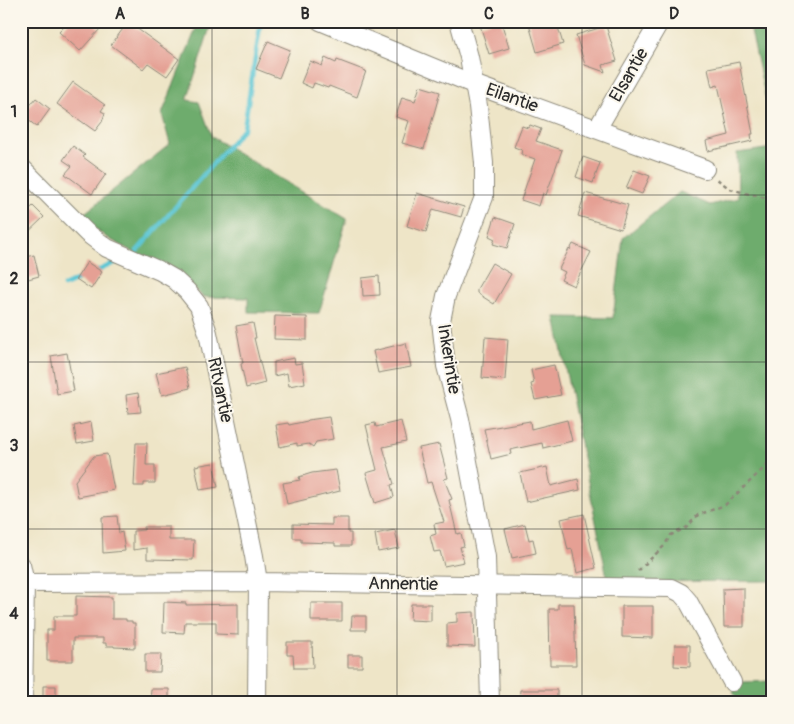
<svg xmlns="http://www.w3.org/2000/svg" width="794" height="724" viewBox="0 0 794 724" font-family="Pangolin,sans-serif">
  <style>
    .forest { fill: #6eac6d; stroke: #4c6c4c }
    .lines { fill: none; stroke-linecap: round; stroke-linejoin: round }
    .stream { stroke: #5bc6d4; stroke-width: 4.5 }
    .building { fill: #e5a094 }
    .minor-casing { stroke: #8c8879; stroke-width: 20 }
    .path { stroke: #8c8879; stroke-width: 2.5; stroke-dasharray: 4 4; stroke-linecap: butt }
    .minor { stroke: #fff; stroke-width: 18 }
    .grid { fill: none; stroke: #2b2b2b; stroke-width: 1; stroke-opacity: 0.55 }
    .labels { text-anchor: middle; dominant-baseline: central; stroke-width: 4; stroke-linejoin: round; paint-order: stroke }
    .street-label { font-size: 18px; fill: #2b2b2b; stroke: #fbf7ec }
    .neatline { fill: none; stroke: #2b2b2b; stroke-width: 2 }
    .grid-label { font-size: 16px; text-anchor: middle; font-weight: bold; fill: #2b2b2b }
  </style>
  <rect width="100%" height="100%" fill="#fbf7ec"/>
  <filter id="ink" filterUnits="userSpaceOnUse"><feTurbulence type="fractalNoise" baseFrequency=".02" numOctaves="2"/><feDisplacementMap in="SourceGraphic" scale="10" xChannelSelector="R" yChannelSelector="G"/><feConvolveMatrix kernelMatrix="1 2 1 2 8 2 1 2 1" color-interpolation-filters="sRGB"/></filter>
  <filter id="wash" filterUnits="userSpaceOnUse"><feTurbulence type="fractalNoise" baseFrequency=".0096" numOctaves="4" result="noise"/><feDisplacementMap in="SourceGraphic" scale="20" xChannelSelector="R" yChannelSelector="G"/><feGaussianBlur stdDeviation="1.12" result="paint"/><feColorMatrix in="noise" values="0 0 0 0 0 0 0 0 0 0 0 0 0 0 0 0 0 1.4 0 .05"/><feComposite in="paint" operator="in"/></filter>
  <g filter="url(#wash)">
    <rect width="100%" height="100%" fill="#eee5c7"/>
    <path class="forest" d="M199,21H212L187,100L199,102L212,137L347,219L319,313L248,312V298L203,297L187,282L106,237L80,217L170,144L162,114Z
      M749,21H773V132Z
      M773,148V581L608,582L555,317L613,318L623,238L680,192L710,205L738,198L737,153Z
      M773,681V703H740L733,692L743,682Z"/>
    <g class="lines">
      <path class="stream" d="M137,251L244,128L261,21
        M95,272L121,260
        M64,286L81,278"/>
    </g>
    <g id="blocks">
      <path class="building" d="M70,21H91L100,29L80,51L59,32Z
        M492,21H501L509,48L489,54L480,25Z
        M528,21H552L553,25L557,24L563,44L537,52Z
        M128,22L179,59L167,76L148,63L143,69L111,45Z
        M606,26L617,61L603,65L605,72L585,65L576,35Z
        M268,41L290,50L279,78L256,69Z
        M325,58L336,63L337,60L366,71L357,97L329,86L328,88L314,83L312,88L301,83L310,61L322,66Z
        M739,62L753,134H751L752,141L708,151L706,141L729,135L718,85L712,87L708,68Z
        M73,82L105,105L101,111L105,113L102,122L95,131L57,104Z
        M420,86L440,92L424,149L402,143L409,121L396,117L402,97L415,101Z
        M36,98L50,109L37,127L22,115Z
        M530,125L541,129L536,141L562,150L546,195L543,193L539,206L521,200L535,159L521,154L522,150L514,147L522,126L528,128Z
        M73,146L85,155L83,157L106,174L92,194L65,174L72,166L63,160Z
        M583,157L600,163L593,183L576,177Z
        M634,170L650,176L642,194L626,188Z
        M417,193L464,207L461,217L433,209L426,232L407,226Z
        M585,193L628,205L621,229L578,216Z
        M33,206L44,217L21,239V217Z
        M495,217L515,224L507,248L493,244L495,239L489,236Z
        M573,244L591,252L574,286L561,280L565,272L559,269L569,249L570,250Z
        M34,255L39,276L21,281V258Z
        M87,262L102,272L91,289L76,279Z
        M492,263L511,274L494,304L477,293V289Z
        M379,276L380,295L363,296L362,278Z
        M275,316L307,317V340L274,339Z
        M253,323L256,338H254L265,383L246,388L241,364L243,363L236,326Z
        M485,337L508,339L505,380L482,378Z
        M406,343L411,367L378,373L373,351Z
        M67,353L74,391L57,394L51,356Z
        M294,358L295,364L302,363L305,383L289,386L287,373L274,376V362Z
        M554,365L561,395L535,400L531,384L534,383L531,370Z
        M185,367L190,388L162,395L156,373Z
        M138,393L141,412L128,413L126,395Z
        M329,417L333,439L316,442L313,447L309,444L297,446V443L280,447L276,425L288,423L289,425L307,421L308,420Z
        M567,420L572,441L543,448L542,443L510,450L511,454L491,459L484,429L530,421L531,429Z
        M401,421L406,442L383,447L394,484L391,485L394,497L375,503L366,473L377,470L366,425L375,423L376,427Z
        M91,422L94,441L77,444L74,426Z
        M136,443H147L146,465H155V483H144V486H134Z
        M439,444L448,478L444,479L452,499L449,500L457,534L461,533L464,546L460,547L464,562L444,566L440,551L434,552L430,536L436,534L434,524L444,522L431,482L427,483L419,448Z
        M107,454L114,490L78,497L75,481L94,456Z
        M213,463L218,487L200,490L195,466Z
        M547,467L551,486L578,479L580,490L526,502L520,473Z
        M336,470L340,491L287,504L283,483L300,480L299,477L312,473Z
        M584,514L596,568L577,573L572,549L568,550L561,519Z
        M117,516L119,533L122,532L125,551L103,553L102,517Z
        M332,518H348V533H351V546H335V543L301,542V538H293V524L332,525Z
        M525,524L529,540L533,539L536,553L512,558L505,529Z
        M144,527H169V540H194L193,560L147,559V548L133,550V531L144,530Z
        M395,530L399,548L378,552L375,534Z
        M744,588V627H724L723,589Z
        M76,596L112,597V619H126V621H132V623H135V648L114,647V646H106V643H103V638H73V661H47V630H54V616H76Z
        M164,602L186,603V605L238,604V635L216,634V622H185L184,633L163,632Z
        M311,603H342V621H311Z
        M411,604H431V621L410,620Z
        M558,604H574L576,665H550L549,609H558Z
        M622,606H653V638L622,637Z
        M474,612L475,647L447,646V623L457,622V613Z
        M352,616H366V630H351Z
        M287,642H312L313,668H294L293,655H287Z
        M675,645H690V667L674,666Z
        M145,654H161L160,672H145Z
        M348,655H362V667H348Z
        M43,686H56V703H43Z
        M151,689H169V702H150Z
        M520,690H557V703H519Z"/>
    </g>
  </g>
  <g filter="url(#ink)">
    <use href="#blocks" fill-opacity="0" stroke="#8c8879" stroke-width="1"/>
    <g class="lines">
      <g class="minor-casing">
        <path id="minor" d="M320,21L473,84L705,169
          M459,21L469,57L478,106L484,163V197L446,296L441,321L446,366L460,419L486,557L490,703
          M597,129L660,21
          M21,167L87,233L107,248L160,271L174,279L187,291L199,306L208,333L254,556L258,582L257,703
          M21,565L25,583L23,703
          M21,583L258,582L671,588L681,593L688,601L732,682"/>
      </g>
      <path class="path" d="M717,179L730,189L773,200
        M638,571L664,546L671,535L686,528L698,515L725,505L765,467L773,455
        M740,695L745,703"/>
      <use href="#minor" class="minor"/>
    </g>
  </g>
  <path class="grid" d="M212,21V703M397,21V703M582,21V703M21,195H773M21,362H773M21,529H773"/>
  <g class="labels">
    <g class="street-label">
      <text transform="translate(629 75) rotate(-60)">Elsantie</text>
      <text transform="translate(512 98) rotate(20)">Eilantie</text>
      <text transform="translate(449 359) rotate(81)">Inkerintie</text>
      <text transform="translate(220 390) rotate(78)">Ritvantie</text>
      <text transform="translate(403 584) rotate(1)">Annentie</text>
    </g>
  </g>
  <rect width="794" height="724" fill="none" stroke="#fbf7ec" stroke-width="55"/>
  <rect x="28" y="28" width="738" height="668" class="neatline"/>
  <g class="grid-label">
    <text x="120" y="19">A</text>
    <text x="305" y="19">B</text>
    <text x="489" y="19">C</text>
    <text x="674" y="19">D</text>
    <text x="14" y="117">1</text>
    <text x="14" y="284">2</text>
    <text x="14" y="451">3</text>
    <text x="14" y="619">4</text>
  </g>
</svg>
